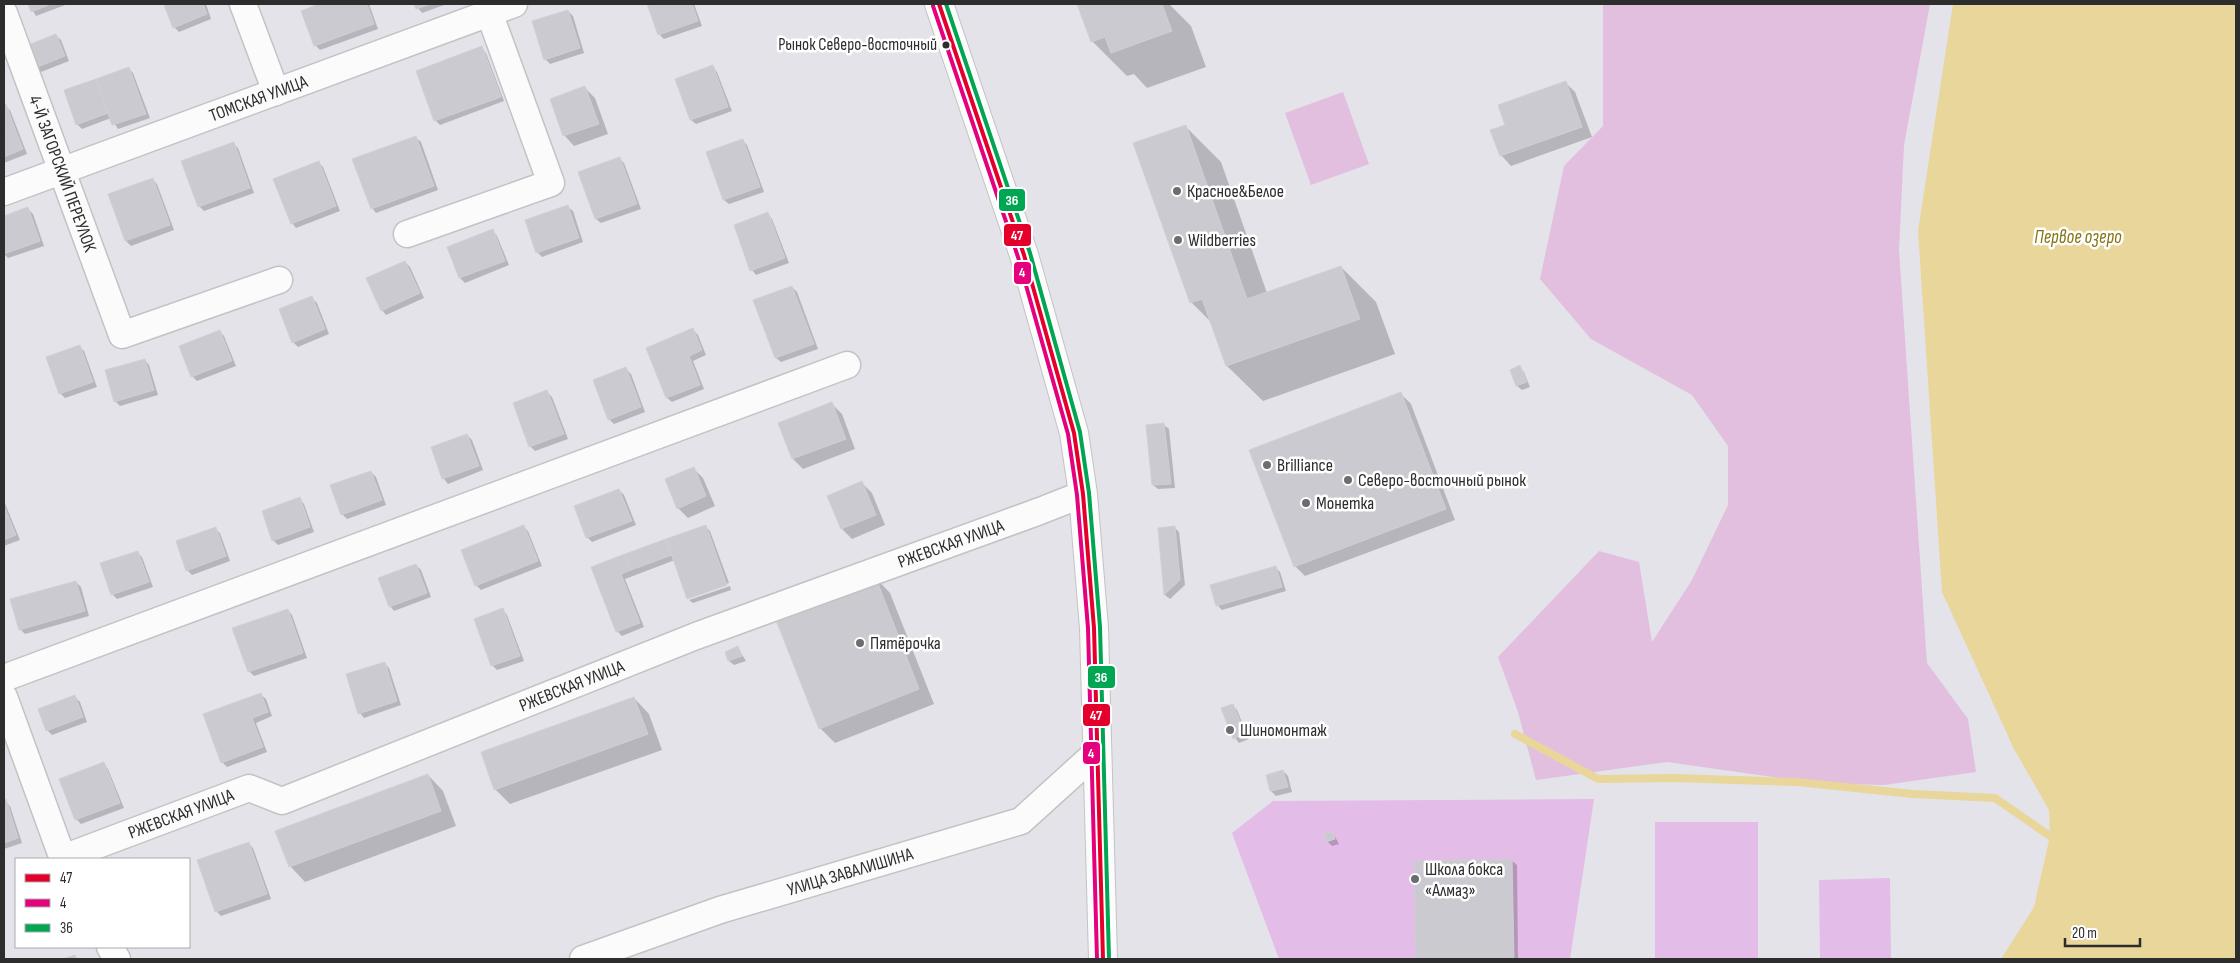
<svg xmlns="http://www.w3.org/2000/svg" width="2240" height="963" viewBox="0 0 2240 963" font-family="'Sofia Sans Condensed',sans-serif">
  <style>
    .green { fill: #e2bedf }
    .pitch { fill: #e3bce8 }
    .water { fill: #e8d69b }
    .shadow { fill: #0003 }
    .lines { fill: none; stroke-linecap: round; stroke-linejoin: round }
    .stream { stroke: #e8d69b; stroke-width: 8 }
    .building { fill: #cbcad0; stroke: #d0cfd5 }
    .street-casing { stroke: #c3c3c4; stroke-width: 29 }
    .secondary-casing { stroke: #c3c3c4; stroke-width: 30 }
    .street { stroke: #fbfbfc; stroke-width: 26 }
    .secondary { stroke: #fbfbfc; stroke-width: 28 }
    .bus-1-casing { stroke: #fff; stroke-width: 8 }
    .bus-2-casing { stroke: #fff; stroke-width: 8 }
    .bus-3-casing { stroke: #fff; stroke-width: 8 }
    .bus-1 { stroke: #e4002b; stroke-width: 4 }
    .bus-2 { stroke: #e5007d; stroke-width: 4 }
    .bus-3 { stroke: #00a651; stroke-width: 4 }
    .bus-dot { fill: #2d2d2d; stroke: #fff; stroke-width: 2 }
    .poi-dot { fill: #6d6d6f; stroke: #fff; stroke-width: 2 }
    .labels { text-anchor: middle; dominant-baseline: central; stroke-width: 5; stroke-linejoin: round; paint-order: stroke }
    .bus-label { font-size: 17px; fill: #2d2d2d; stroke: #fff; text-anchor: end }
    .street-label { font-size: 18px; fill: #2d2d2d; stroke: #fff }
    .poi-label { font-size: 18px; fill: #2d2d2d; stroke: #fff; text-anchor: start }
    .water-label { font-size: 19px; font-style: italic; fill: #857414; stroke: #fff }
    .line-badge { stroke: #fff; stroke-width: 2 }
    .badge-label { font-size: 14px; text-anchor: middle; font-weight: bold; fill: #fff }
  </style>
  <rect width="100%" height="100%" fill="#e4e3ea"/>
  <path class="green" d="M1603,4H1930L1904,145L1899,250L1927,663L1968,719L1976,772L1884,785L1815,783L1667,762L1536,780L1518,712L1498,657L1599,551L1639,562L1652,642L1692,580L1728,505V446L1692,395L1591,339L1540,279L1564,166L1603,126Z
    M1343,92L1369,164L1311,185L1285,113Z"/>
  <path class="pitch" d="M1594,799L1570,959H1279L1232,833L1273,801Z
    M1655,822H1758V959H1655Z
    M1890,878L1891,959H1820L1819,880Z"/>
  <path class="water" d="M1953,4H2236V959H2001L2034,907L2050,836L2049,810L2014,749L1942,592L1918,231Z"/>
  <path class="shadow" d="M29,4H68L36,16Z
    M171,4H206L211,19L179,32L174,27L166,6Z
    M323,4H369L378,29L320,50L315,45L302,11Z
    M415,4H447L422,13Z
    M649,4H694L702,26L664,39L659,34Z
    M1078,4H1169L1191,26L1206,67L1147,88L1134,74L1127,76L1092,41Z
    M568,11L573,16L584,53L550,64L545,59Z
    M56,36L61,40L69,61L41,72L36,67Z
    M481,48L486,53L504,101L440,125L435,120L417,72Z
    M713,67L717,72L732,111L696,124L691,120L677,80Z
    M129,69L133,73L150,118L118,129L111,118L82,129L77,124Z
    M1565,82L1575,92L1592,137L1511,166L1501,155L1507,126Z
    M585,88L595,98L608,134L574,146L564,135Z
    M4,106L10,110L27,154L4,163Z
    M1185,126L1221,162L1267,293L1341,267L1376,302L1395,354L1263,401L1227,366L1212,323L1191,302Z
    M416,138L421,142L438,190L376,213L372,208Z
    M743,141L747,145L764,192L729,204L724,200Z
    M233,143L238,148L254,193L204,211L199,206Z
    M619,158L624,163L641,209L601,223L596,219L580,173Z
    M319,163L323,167L340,211L296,228L292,223Z
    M152,179L157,184L174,230L131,246L126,241L110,195Z
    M568,207L573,211L583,242L542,257L537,252Z
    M28,209L33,214L44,246L8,258L4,254V217Z
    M768,214L772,219L789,263L756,275L752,270Z
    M493,231L497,236L509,265L465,283L460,278L448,248Z
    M405,262L410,267L424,298L386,315L382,310Z
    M792,287L797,292L818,349L781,362L776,358L755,301Z
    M312,298L317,303L329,334L298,347L293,342Z
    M693,330L698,335L706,355L693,361L704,389L672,402L667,398L648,348Z
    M220,332L224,336L236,366L197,381L192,376Z
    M79,346L84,351L97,387L65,398L60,393Z
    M145,360L149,365L158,395L120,406L115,401Z
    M1520,367L1524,372L1530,387L1522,390L1517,386L1511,370Z
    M626,369L631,374L645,412L614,424L609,419Z
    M547,392L552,397L568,439L535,451L530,446Z
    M1401,394L1411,404L1455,520L1305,576L1295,566Z
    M831,403L842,414L855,449L803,469L793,459L779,424Z
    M1164,425L1169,429L1175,488L1158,489L1153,485Z
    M467,435L472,440L483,470L448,484L444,479L432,448Z
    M693,468L703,478L715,506L688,518L678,508Z
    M371,472L376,477L386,505L347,519L342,514Z
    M862,483L872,493L885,525L852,539L842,529Z
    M619,490L624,495L636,525L592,542L587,537Z
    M300,499L304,504L314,532L278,545L273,540Z
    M4,501L20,540L4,546Z
    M523,527L528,531L542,566L481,590L476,585Z
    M706,527L710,531L729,583L689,597V599L675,560L625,579L644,627L622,636L617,631L592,568Z
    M1174,527L1179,532L1185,585L1170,599L1165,595L1159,529Z
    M215,529L220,533L230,561L192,575L187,570Z
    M137,552L142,557L153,587L117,599L112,594Z
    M416,565L421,570L431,597L394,611L390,606Z
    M1275,567L1280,572L1286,591L1222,610L1217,605Z
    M875,577L890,593L934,704L835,743L820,728Z
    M76,582L81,587L89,616L25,634L20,629Z
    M730,586L731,590L693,603L689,600Z
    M288,610L292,615L307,658L254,676L249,671Z
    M503,610L507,615L524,661L497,670L493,666L476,620Z
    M738,648L746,661L734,665L729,661Z
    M384,663L389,668L401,705L364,718L360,713Z
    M261,695L266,699L272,716L256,723L267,752L227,767L222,762Z
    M75,697L80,702L87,722L52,735L47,730Z
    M634,698L649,714L662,750L510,804L495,789Z
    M1232,705L1237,710L1249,739L1239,743L1235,738Z
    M104,764L108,769L124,808L81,824L76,819Z
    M1283,771L1288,776L1292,792L1276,796L1271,791L1267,776Z
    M428,775L443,791L456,826L305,882L290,866Z
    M4,801L10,806L22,843L4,849Z
    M1333,833L1339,844L1332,846L1327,841Z
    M248,843L253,848L271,899L221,916L216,911Z
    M1512,861L1517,865L1518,959H1418L1416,862Z"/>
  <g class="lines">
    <path class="stream" d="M1515,734L1598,779L1674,778L1797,782L1913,794L1995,798L2050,836"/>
  </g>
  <path class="building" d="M28,4H51L31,12Z
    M168,4H203L207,14L173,28L164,5Z
    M319,4H367L374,24L314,46L301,11Z
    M414,4H431L416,9Z
    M647,4H692L698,21L658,35Z
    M1077,4H1162L1172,31L1111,53L1105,37L1091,42Z
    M568,10L580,48L544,60L532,21Z
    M56,34L65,56L35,68L26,46Z
    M482,46L501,97L434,121L416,71Z
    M713,65L728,107L690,120L675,79Z
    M129,67L146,114L112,125L96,79Z
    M96,79L108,113L76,125L64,90Z
    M1566,81L1582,127L1500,156L1490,130L1505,125L1498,105Z
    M585,86L599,124L563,136L550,99Z
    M6,104L14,126L4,130V105Z
    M1186,125L1247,299L1341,266L1360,319L1226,366L1202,299L1190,303L1133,143Z
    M14,126L23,149L4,157V130Z
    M416,136L434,186L371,209L352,159Z
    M743,139L760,187L723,200L706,152Z
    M234,142L250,188L198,207L181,161Z
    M620,157L637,204L595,219L578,172Z
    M319,161L336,206L291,224L273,179Z
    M153,178L170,225L125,241L108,194Z
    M568,205L579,238L536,253L525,220Z
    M28,207L40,241L4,254V216Z
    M768,212L785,258L750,271L734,225Z
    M493,229L505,261L459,278L447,247Z
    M405,261L420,293L381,311L366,278Z
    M792,286L814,344L775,358L753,300Z
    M312,296L325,329L292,343L279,309Z
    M693,328L702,350L689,356L700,385L666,398L646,348Z
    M220,330L232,361L191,377L179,346Z
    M80,345L93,382L59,394L46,357Z
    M145,359L154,390L114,402L105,370Z
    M1520,365L1527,382L1516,386L1510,370Z
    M626,367L641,407L608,420L593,380Z
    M547,390L564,434L529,447L513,403Z
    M1401,392L1446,509L1294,567L1249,450Z
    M832,402L846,439L792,459L778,423Z
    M1164,423L1171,484L1152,485L1146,425Z
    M467,434L479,466L442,479L431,447Z
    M694,467L706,496L677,509L665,479Z
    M371,471L382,500L341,515L330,485Z
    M862,481L876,515L841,529L827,496Z
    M619,489L632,521L586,538L574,506Z
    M300,497L310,527L272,541L262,511Z
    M4,506L16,535L4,540Z
    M524,525L538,561L475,586L461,550Z
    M706,525L727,585L687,599L666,539Z
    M1175,526L1180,580L1164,595L1158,528Z
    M216,527L226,556L186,571L176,541Z
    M666,539L672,555L631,570L625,554Z
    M138,551L149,582L111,595L100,563Z
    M625,554L631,570L621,574L640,623L616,632L591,567Z
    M416,564L427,593L389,607L378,578Z
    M1276,566L1282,587L1216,606L1210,585Z
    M875,576L919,689L819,729L774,615Z
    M76,581L85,611L19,630L10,599Z
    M503,608L520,656L491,666L474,619Z
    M288,609L303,653L248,672L232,628Z
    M738,646L742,656L728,661L725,652Z
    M385,662L397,701L358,714L346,674Z
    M261,693L268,712L252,718L263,747L221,763L203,714Z
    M75,695L83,717L46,731L38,709Z
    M634,697L648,734L494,790L481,752Z
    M1233,704L1245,734L1233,739L1221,708Z
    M104,762L120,803L75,820L59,779Z
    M1283,770L1288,787L1270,791L1266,775Z
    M428,774L441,811L289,867L275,831Z
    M6,799L18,838L4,843V800Z
    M1333,832L1335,839L1326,842L1324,834Z
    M249,842L267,894L215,912L197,860Z
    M1512,859L1514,959H1416L1414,861Z
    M75,955L76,959H63Z"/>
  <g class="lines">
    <g class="street-casing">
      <g id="street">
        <path d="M243,4L276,92"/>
        <path id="s1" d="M4,13L122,335L279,280"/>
        <path id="s2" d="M4,192L514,4"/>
        <path d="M407,234L551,183L486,4"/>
        <path d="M4,678L847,365"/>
        <path d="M4,697L63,859"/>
        <path id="s3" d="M63,858L249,788L282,801L696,636L1040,511L1083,494"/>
        <path d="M110,947L117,959"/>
        <path id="s4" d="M583,959L720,910L1021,821L1097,752"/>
      </g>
    </g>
    <g class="secondary-casing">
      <path id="secondary" d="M939,4L1024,255L1074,433L1083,494L1094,628L1103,959"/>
    </g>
    <use href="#street" class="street"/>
    <use href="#secondary" class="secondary"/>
    <g class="bus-1-casing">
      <path id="bus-1" d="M939,4L1024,255L1074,433L1083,494L1094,628L1103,959"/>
    </g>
    <g class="bus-2-casing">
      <path id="bus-2" d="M933,6L1018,257L1068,434L1077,495L1088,628L1097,959"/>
    </g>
    <g class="bus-3-casing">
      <path id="bus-3" d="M946,4L1030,253L1080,432L1089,493L1100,627L1109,959"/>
    </g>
    <use href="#bus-1" class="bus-1"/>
    <use href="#bus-2" class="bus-2"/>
    <use href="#bus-3" class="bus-3"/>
  </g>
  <circle class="bus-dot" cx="946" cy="45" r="4.5"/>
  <g class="poi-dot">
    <circle cx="1177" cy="191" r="5"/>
    <circle cx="1178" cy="240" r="5"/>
    <circle cx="1267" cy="465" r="5"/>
    <circle cx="1348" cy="480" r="5"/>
    <circle cx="1306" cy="503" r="5"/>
    <circle cx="860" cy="643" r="5"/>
    <circle cx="1230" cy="730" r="5"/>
    <circle cx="1415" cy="879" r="5"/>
  </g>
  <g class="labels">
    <g class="bus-label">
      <text x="937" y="45">Рынок Северо-восточный</text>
    </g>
    <g class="street-label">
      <text stroke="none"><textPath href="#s2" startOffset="271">ТОМСКАЯ УЛИЦА</textPath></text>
      <text stroke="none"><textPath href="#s1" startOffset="171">4-Й ЗАГОРСКИЙ ПЕРЕУЛОК</textPath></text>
      <text stroke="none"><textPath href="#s3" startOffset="951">РЖЕВСКАЯ УЛИЦА</textPath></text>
      <text stroke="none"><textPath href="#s3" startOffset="546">РЖЕВСКАЯ УЛИЦА</textPath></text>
      <text stroke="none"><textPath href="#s3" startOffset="126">РЖЕВСКАЯ УЛИЦА</textPath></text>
      <text stroke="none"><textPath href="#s4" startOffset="281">УЛИЦА ЗАВАЛИШИНА</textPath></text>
    </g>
    <g class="poi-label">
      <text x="1187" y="191">Красное&amp;Белое</text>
      <text x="1188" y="240">Wildberries</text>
      <text x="1277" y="465">Brilliance</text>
      <text x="1358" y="480">Северо-восточный рынок</text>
      <text x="1316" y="503">Монетка</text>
      <text x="870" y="643">Пятёрочка</text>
      <text x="1240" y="730">Шиномонтаж</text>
      <text x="1425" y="869">Школа бокса<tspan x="1425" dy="21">«Алмаз»</tspan></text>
    </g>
    <g class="water-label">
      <text x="2078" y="237">Первое озеро</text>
    </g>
  </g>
  <g class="line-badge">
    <rect x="998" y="188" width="28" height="24" rx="5" fill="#00a651"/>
    <rect x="1003" y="223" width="29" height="24" rx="5" fill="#e4002b"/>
    <rect x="1013" y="261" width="19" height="24" rx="5" fill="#e5007d"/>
    <rect x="1087" y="665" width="29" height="24" rx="5" fill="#00a651"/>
    <rect x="1082" y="703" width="29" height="24" rx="5" fill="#e4002b"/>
    <rect x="1082" y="741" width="19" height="24" rx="5" fill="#e5007d"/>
  </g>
  <g class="badge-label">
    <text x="1012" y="205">36</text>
    <text x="1017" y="240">47</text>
    <text x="1022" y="277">4</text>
    <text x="1101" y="682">36</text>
    <text x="1096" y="720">47</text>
    <text x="1091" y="758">4</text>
  </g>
  <rect width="2240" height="963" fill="none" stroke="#2d2d2d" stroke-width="10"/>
  <rect x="15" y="858" width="175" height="90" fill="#ffffff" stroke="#ababab"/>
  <rect x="25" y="874" width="25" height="8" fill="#e4002b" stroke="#ababab"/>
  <text x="60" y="883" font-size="15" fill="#2d2d2d">47</text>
  <rect x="25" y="899" width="25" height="8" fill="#e5007d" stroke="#ababab"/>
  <text x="60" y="908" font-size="15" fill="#2d2d2d">4</text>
  <rect x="25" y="924" width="25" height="8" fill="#00a651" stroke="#ababab"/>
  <text x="60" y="933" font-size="15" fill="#2d2d2d">36</text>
  <path d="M2065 938v8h75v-8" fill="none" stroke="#2d2d2d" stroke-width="2.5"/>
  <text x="2072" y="938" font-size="15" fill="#2d2d2d" stroke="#ffffff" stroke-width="4" paint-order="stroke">20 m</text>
</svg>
